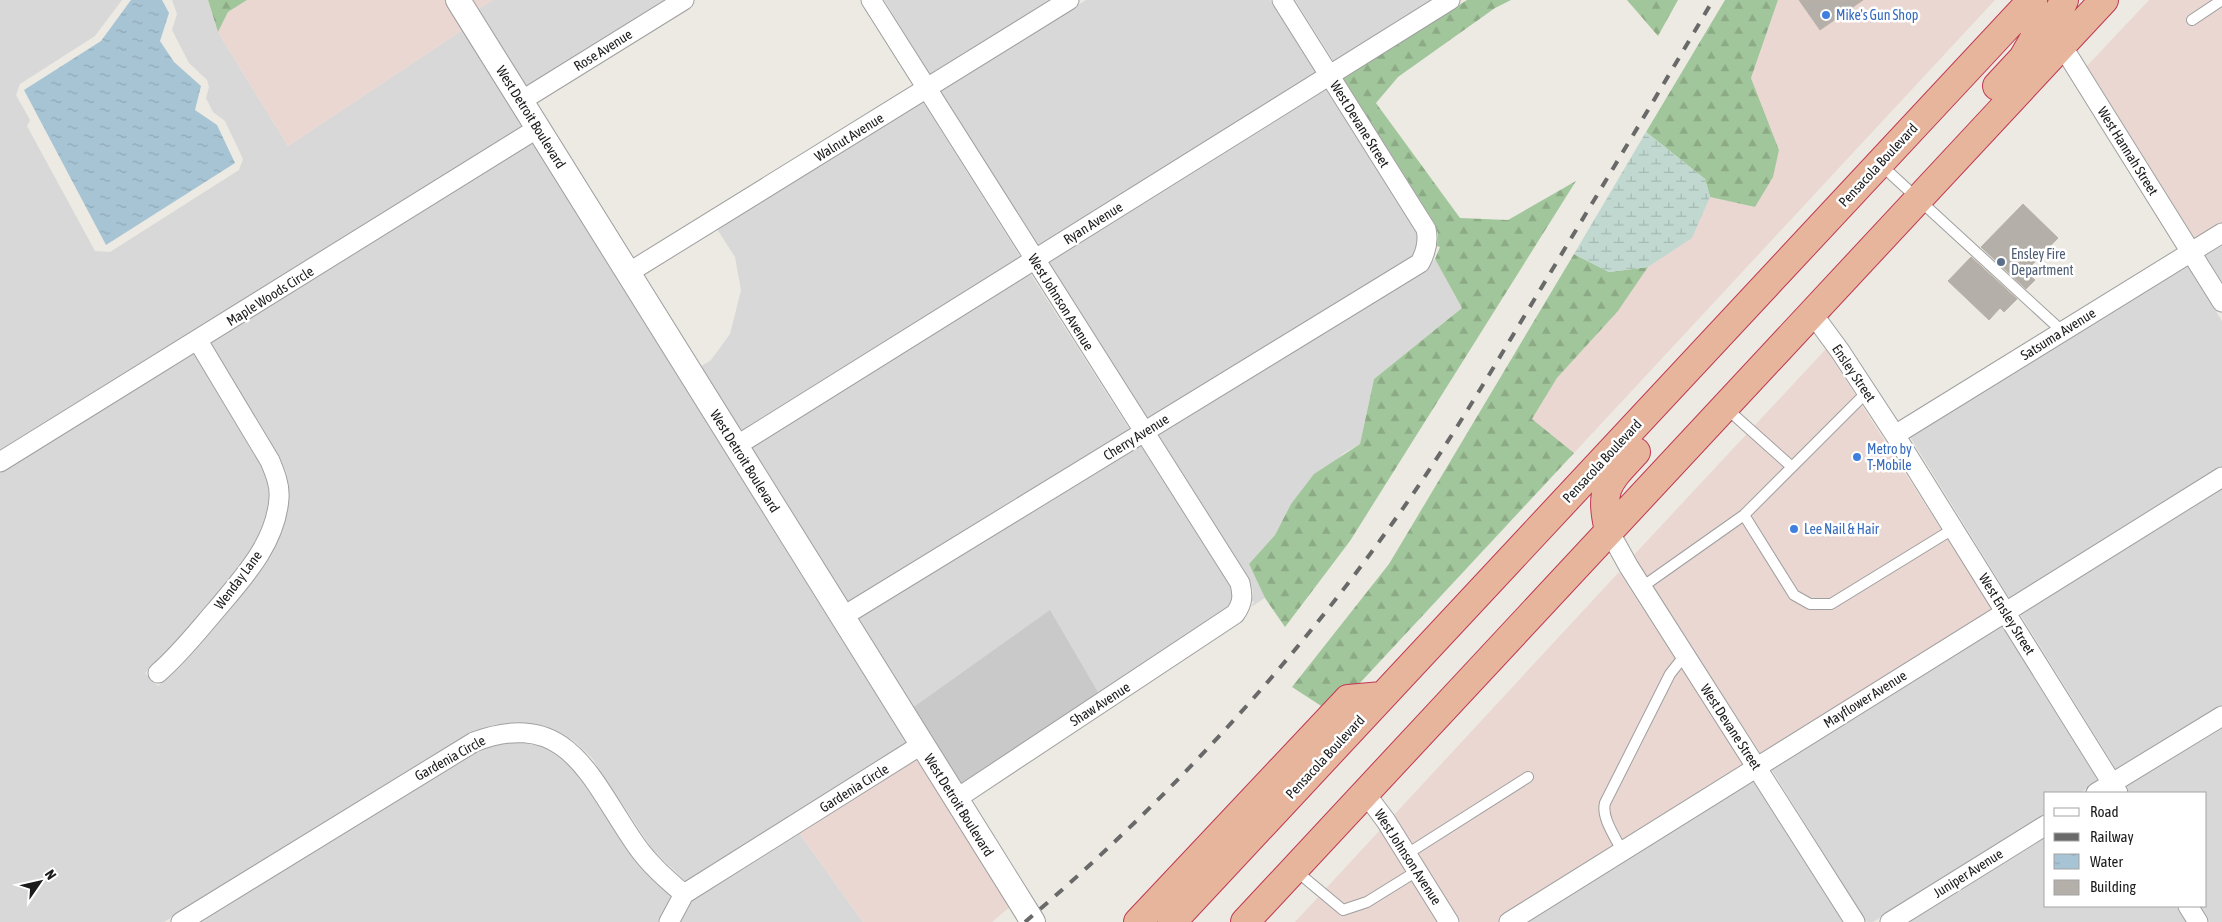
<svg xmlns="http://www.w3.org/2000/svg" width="2222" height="922" viewBox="0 0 2222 922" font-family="'Asap Condensed',sans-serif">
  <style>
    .residential { fill: #d9d8d8 }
    .commercial { fill: #ebd7d2 }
    .religious { fill: #c9c9c9 }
    .forest { fill: url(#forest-firs) }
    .wetland { fill: url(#wetland-marsh) }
    .water { fill: url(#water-ripples) }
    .building { fill: #b4afa8; stroke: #bbb2a6 }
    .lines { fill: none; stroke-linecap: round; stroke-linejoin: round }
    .service-casing { stroke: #9f9f9f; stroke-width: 12 }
    .minor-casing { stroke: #9f9f9f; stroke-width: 21 }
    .tertiary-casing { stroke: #9f9f9f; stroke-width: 26 }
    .trunk-casing { stroke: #c13754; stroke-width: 30 }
    .service { stroke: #fff; stroke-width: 10 }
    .minor { stroke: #fff; stroke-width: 19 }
    .tertiary { stroke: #fff; stroke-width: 24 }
    .trunk { stroke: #e6b59c; stroke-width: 28 }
    .rail { stroke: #696969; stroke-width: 4; stroke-dasharray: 10 10; stroke-linecap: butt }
    .shop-dot { fill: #3f7fe0; stroke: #fff; stroke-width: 2 }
    .service-dot { fill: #5c6f8a; stroke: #fff; stroke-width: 2 }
    .labels { text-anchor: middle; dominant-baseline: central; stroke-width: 5; stroke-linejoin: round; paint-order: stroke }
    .shop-label { font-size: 14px; fill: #366cbe; stroke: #fff; text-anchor: start }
    .street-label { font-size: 14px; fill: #1b1b1b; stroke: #fff }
    .service-label { font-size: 14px; fill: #4e5e75; stroke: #fff; text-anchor: start }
  </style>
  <defs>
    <pattern id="forest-firs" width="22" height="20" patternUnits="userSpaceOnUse" patternTransform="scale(1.25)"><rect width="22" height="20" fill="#a2c69b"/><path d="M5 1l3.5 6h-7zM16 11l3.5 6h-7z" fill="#8baa85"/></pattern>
    <pattern id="wetland-marsh" width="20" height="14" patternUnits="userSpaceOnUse" patternTransform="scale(1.25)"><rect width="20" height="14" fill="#c0d8d0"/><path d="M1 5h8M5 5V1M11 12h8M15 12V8" fill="none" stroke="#a4b9b2"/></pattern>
    <pattern id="water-ripples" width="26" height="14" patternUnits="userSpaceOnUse" patternTransform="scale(1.25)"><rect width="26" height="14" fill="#a7c4d5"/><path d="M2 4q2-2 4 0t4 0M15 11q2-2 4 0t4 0" fill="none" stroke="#8fa8b6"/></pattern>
  </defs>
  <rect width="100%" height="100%" fill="#eceae2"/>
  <path class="residential" d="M0,0H122L95,36L20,84L16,95L30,120L27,126L95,251L110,252L239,170L243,159L225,121L213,112L206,98L209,87L207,80L189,63L172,30L177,14L172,0H208L218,32L288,146L464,29L524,126L0,452Z
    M493,0H667L525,88L476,10Z
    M884,0H1052L931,76Z
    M1086,0H1270L1316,72L1038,247L940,91Z
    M1295,0H1433L1334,62Z
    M1325,88L1417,234V250L1413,257L1148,419L1048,262Z
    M923,102L1021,258L740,433L700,367L711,360L730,334L741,290L735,257L717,229Z
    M534,141L908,743L686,882L652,849L592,758L574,741L554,730L537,724L517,722L493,725L471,733L164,922H0V473L194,354L261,466L267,481L269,498L266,515L257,538L244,562L171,649L145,673L158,686L186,660L260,571L275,545L286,516L289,495L287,475L279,456L211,343Z
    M2222,243V282L2204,254Z
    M1435,259L1462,308L1374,379L1360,444L1344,453L1291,504L1275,535L1249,564L1265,598L1251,607L1254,602L1252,601L1253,591L1249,578L1158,434L1424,271Z
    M2187,265L2222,321V467L2010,599L1910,437Z
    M1030,273L1130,430L846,605L750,448Z
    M1140,445L1231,588L1233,596L1228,608L1099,694L911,709L856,620Z
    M2222,488V705L2117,771L2020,614Z
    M2001,624L2098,781L2080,793H2046V814L1873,922H1867L1771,769Z
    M2222,727V922H2210L2200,906H2206V793H2130L2126,787Z
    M513,741L545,747L561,757L575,770L635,861L655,883L672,897L658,922H198L477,750Z
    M1748,772L1843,922H1517Z
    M799,833L863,922H679L691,900Z
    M2046,836V906H2176L2186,922H1907Z"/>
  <path class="commercial" d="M247,0H446L464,29L288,146L218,32L228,12Z
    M470,0H493L476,10Z
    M1778,0H1995L1574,453L1532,419L1557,378L1618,311L1648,267L1691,238L1710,197L1755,207L1779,150L1751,78Z
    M2149,0H2222V223L2195,239L2087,66Z
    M1826,349L1992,609L1761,754L1633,556Z
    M1619,572L1748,772L1517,922H1461L1394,815Z
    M917,758L1011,906L992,922H863L799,833Z
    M1380,830L1437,922H1295Z"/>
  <path class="religious" d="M1050,610L1099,694L960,785L911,709Z"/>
  <path class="forest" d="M208,0H247L228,12L218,32Z
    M1467,0H1511L1495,8L1398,77L1376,103L1460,218L1508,220L1576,181L1350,541L1285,627L1265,598L1249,564L1275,535L1291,504L1314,474L1360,444L1374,379L1462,308L1435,259L1440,247L1437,246L1438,234L1435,224L1343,78Z
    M1627,0H1678L1658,36Z
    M1725,0H1778L1751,78L1779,150L1773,177L1755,207L1710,197L1705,179L1646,132Z
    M1574,254L1609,272L1648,267L1618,311L1557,378L1532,419L1574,453L1332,713L1292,687L1389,564Z"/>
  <path class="wetland" d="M1646,132L1705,179L1710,197L1692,238L1648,267L1609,272L1574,254Z"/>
  <path class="water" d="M131,0H162L169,13L160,41L174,62L201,86L195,110L217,125L235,163L106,245L24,90L101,41Z"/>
  <path class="building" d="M1799,0H1863L1820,30Z
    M2023,204L2058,238L2025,272L2035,280L2026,289L1981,247Z
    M1971,257L2017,299L2004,312L2000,308L1989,320L1948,281Z"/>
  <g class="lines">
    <g class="service-casing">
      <path id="service" d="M2192,20L2222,0
        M1880,164L2063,332
        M1726,408L1792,467
        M1744,515L1794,595L1810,604H1831L1953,529
        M1642,587L1744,515L1867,392
        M1622,851C1616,838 1601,818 1605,803L1670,674L1685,655
        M1407,854L1528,777
        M1295,870L1343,910L1367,902L1417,871"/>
    </g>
    <g class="minor-casing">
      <path id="minor" d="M871,0L1240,583C1243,596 1243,603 1235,614L956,799
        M2056,36L2222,302
        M521,101L684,0
        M628,273L1069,0
        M1812,313L1840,351L1895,435L2118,793
        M1895,435L2222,233
        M736,446L1450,0
        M0,462L538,128
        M1609,531L1629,567L1855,922
        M842,617L1420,263C1426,252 1429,242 1426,229L1282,0
        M158,673C180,654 197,632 216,610C243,578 276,543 279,498C280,485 275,473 270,461L198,341
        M1365,793L1386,821L1449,922
        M2096,793L2222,716
        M684,894L921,745
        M2188,906L2198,922
        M181,922L474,742C569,706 591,781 636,845C649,864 666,879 684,894L669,922
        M1509,922L2222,477
        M1890,922L2046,825"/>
    </g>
    <g class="tertiary-casing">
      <path id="tertiary" d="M458,0L1033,922"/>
    </g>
    <g class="trunk-casing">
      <path id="trunk" d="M2062,45L2060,9L2064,0
        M1997,86L2023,58L2035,37L2033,0
        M1609,531C1599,488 1608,482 1636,452
        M1138,922L1348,699L1382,696
        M1172,922L2032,0
        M1245,922L2104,0"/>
    </g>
    <use href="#service" class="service"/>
    <use href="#minor" class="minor"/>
    <use href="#tertiary" class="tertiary"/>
    <use href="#trunk" class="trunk"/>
    <path class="rail" d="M1025,922C1164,804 1289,669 1394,521C1445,450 1489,375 1534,300C1594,200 1654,101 1713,0"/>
  </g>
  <g class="shop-dot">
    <circle cx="1826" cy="15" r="5"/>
    <circle cx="1857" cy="457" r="5"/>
    <circle cx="1794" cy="529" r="5"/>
  </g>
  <circle class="service-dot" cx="2001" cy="262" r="5"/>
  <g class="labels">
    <g class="shop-label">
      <text x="1836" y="15">Mike's Gun Shop</text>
      <text x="1867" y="449">Metro by<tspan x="1867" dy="16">T-Mobile</tspan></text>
      <text x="1804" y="529">Lee Nail &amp; Hair</text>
    </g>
    <g class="street-label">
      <text transform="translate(603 50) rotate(-32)">Rose Avenue</text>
      <text transform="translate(531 117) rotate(58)">West Detroit Boulevard</text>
      <text transform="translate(1360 124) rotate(58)">West Devane Street</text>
      <text transform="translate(849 137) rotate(-32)">Walnut Avenue</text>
      <text transform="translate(2128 151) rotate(58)">West Hannah Street</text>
      <text transform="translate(1878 165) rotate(-47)">Pensacola Boulevard</text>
      <text transform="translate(1093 223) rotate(-32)">Ryan Avenue</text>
      <text transform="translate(270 296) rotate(-32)">Maple Woods Circle</text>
      <text transform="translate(1061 302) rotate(58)">West Johnson Avenue</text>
      <text transform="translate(2058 334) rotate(-32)">Satsuma Avenue</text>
      <text transform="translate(1854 373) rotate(56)">Ensley Street</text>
      <text transform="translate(1136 437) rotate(-32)">Cherry Avenue</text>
      <text transform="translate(745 461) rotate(58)">West Detroit Boulevard</text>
      <text transform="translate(1602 461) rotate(-47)">Pensacola Boulevard</text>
      <text transform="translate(238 580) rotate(-53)">Wenday Lane</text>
      <text transform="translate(2007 614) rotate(58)">West Ensley Street</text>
      <text transform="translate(1865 699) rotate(-32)">Mayflower Avenue</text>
      <text transform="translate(1100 704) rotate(-33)">Shaw Avenue</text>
      <text transform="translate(1731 727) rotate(57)">West Devane Street</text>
      <text transform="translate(1325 757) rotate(-47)">Pensacola Boulevard</text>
      <text transform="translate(450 758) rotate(-29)">Gardenia Circle</text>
      <text transform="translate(854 788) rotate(-32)">Gardenia Circle</text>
      <text transform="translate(959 805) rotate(58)">West Detroit Boulevard</text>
      <text transform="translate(1408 857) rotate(57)">West Johnson Avenue</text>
      <text transform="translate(1968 873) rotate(-32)">Juniper Avenue</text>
    </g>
    <g class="service-label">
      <text x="2011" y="254">Ensley Fire<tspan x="2011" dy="16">Department</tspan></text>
    </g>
  </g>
  <rect x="2044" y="792" width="162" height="115" fill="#ffffff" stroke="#a4a4a4"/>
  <rect x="2054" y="808" width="25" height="8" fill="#ffffff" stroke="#a4a4a4"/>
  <text x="2090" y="817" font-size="15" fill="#1b1b1b">Road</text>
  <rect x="2054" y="833" width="25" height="8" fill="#696969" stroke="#a4a4a4"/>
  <text x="2090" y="842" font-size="15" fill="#1b1b1b">Railway</text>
  <rect x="2054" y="854" width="25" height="15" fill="url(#water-ripples)" stroke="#a4a4a4"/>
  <text x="2090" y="867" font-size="15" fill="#1b1b1b">Water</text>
  <rect x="2054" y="880" width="25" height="15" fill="#b4afa8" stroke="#a4a4a4"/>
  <text x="2090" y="892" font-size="15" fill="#1b1b1b">Building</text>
  <g transform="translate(40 882) rotate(56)" stroke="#ffffff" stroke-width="4" paint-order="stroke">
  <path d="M0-4L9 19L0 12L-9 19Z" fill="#1b1b1b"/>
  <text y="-8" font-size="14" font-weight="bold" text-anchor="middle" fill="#1b1b1b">N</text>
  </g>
</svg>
